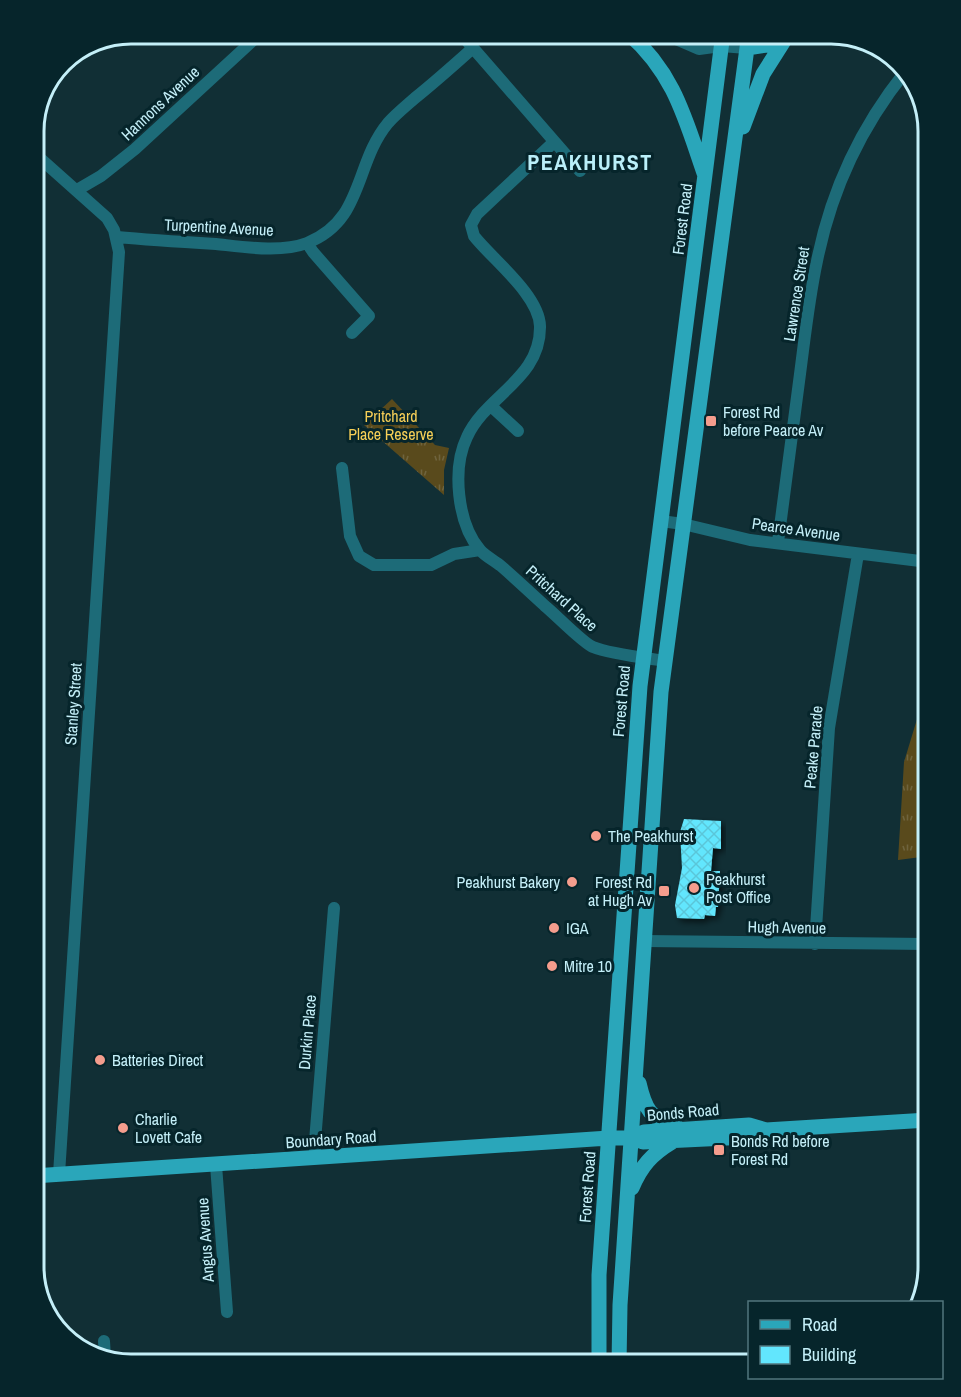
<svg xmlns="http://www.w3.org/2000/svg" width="961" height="1397" viewBox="0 0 961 1397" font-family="'Archivo Narrow',sans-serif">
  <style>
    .grass { fill: url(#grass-tufts) }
    .building { fill: url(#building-cross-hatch); filter: url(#shadow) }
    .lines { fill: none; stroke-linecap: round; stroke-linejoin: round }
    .minor { stroke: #1d6b78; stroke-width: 12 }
    .major { stroke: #2aa6ba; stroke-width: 15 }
    .poi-dot { fill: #f49d8d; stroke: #06252b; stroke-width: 2 }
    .labels { text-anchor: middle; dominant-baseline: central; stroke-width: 6; stroke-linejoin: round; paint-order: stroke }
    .street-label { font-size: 16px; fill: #c4eff8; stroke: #06252b }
    .poi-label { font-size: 16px; fill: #c4eff8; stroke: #06252b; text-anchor: start }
    .park-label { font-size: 16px; fill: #f6cf57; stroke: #06252b }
    .district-label { font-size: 22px; font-weight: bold; letter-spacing: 1.5px; fill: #baeff9; stroke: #06252b }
    .rim { fill: none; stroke: #c4eff8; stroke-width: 3 }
  </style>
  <defs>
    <pattern id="grass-tufts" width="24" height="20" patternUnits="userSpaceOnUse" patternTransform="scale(1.5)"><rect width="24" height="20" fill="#594a1c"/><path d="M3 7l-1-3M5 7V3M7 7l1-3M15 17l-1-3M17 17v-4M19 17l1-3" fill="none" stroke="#6f643e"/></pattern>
    <pattern id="building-cross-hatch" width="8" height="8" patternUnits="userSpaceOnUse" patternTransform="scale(1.5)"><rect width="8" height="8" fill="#62e6fd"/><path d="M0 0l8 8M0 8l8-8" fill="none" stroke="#5ac6d9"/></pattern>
    <filter id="shadow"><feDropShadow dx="3.5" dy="3.5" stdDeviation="3" flood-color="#0009"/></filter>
  </defs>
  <rect width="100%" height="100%" fill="#112f35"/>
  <path class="grass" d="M392,399L435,445L449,448L444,470V495L364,425Z
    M928,683V931L924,932L921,857L898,860L904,762Z"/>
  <path class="building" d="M684,819L721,821V849L713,848L711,871H720L718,907H716L715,916L705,915L704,919L677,918L675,905L682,868L680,832Z"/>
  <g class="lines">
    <path class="minor" d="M460,33L580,171
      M662,33L699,49L721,46L747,48
      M702,33L721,46
      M554,142L477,214L471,225L474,236C493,260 539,295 540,326C541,379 486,395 467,437C452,468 457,523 480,550C485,556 495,561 501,566C516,579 531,593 545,606C555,614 584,644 593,647C610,654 646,658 665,661
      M33,152L107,218L114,230L119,252L59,1174
      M77,190L101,176L135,149L261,33
      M117,237C150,240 183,242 216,244C244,247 281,253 307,243C364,221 354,164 388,123C396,114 406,106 415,98C435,82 454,65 473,48
      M307,243L313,252L369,316L352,333
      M491,406L518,431
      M342,468L350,536L359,556L374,565H431L454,554L480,550
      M661,521L683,524L750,540L928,562
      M778,542C785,486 793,430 800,374C805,336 809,298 817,261C831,191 861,127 905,72
      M644,941L928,944
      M815,944L829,728L858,554
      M315,1158V1141L334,908
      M216,1165L227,1312
      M104,1341L105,1357"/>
    <path class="major" d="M628,33C674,73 685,118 704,173
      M747,48L767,45L784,33
      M743,127L763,74L789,33
      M639,1083C645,1109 650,1119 677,1127
      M632,1138L644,1132L749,1125L766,1130
      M33,1176L609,1138H632L643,1142L747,1137L766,1130L928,1120
      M632,1188C641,1166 652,1154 672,1142
      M599,1364V1275L640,686L723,33
      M619,1364L620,1305L661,692L749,33"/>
  </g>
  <g class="poi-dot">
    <rect x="705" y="415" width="12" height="12" rx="3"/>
    <circle cx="596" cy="836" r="6"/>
    <circle cx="572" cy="882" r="6"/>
    <circle cx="694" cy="888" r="6"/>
    <rect x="658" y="885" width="12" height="12" rx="3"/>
    <circle cx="554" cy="928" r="6"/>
    <circle cx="552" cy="966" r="6"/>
    <circle cx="100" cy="1060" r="6"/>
    <circle cx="123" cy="1128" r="6"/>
    <rect x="713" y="1144" width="12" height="12" rx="3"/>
  </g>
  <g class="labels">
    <g class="street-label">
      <text transform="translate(160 103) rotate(-43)">Hannons Avenue</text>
      <text transform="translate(682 219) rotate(-83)">Forest Road</text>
      <text transform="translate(219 227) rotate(3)">Turpentine Avenue</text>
      <text transform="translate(796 294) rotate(-81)">Lawrence Street</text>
      <text transform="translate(796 529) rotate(8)">Pearce Avenue</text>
      <text transform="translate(562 598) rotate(42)">Pritchard Place</text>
      <text transform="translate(621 701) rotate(-85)">Forest Road</text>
      <text transform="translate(73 704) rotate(-86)">Stanley Street</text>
      <text transform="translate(813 747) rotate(-85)">Peake Parade</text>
      <text transform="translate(787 927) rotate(1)">Hugh Avenue</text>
      <text transform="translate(307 1032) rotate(-85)">Durkin Place</text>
      <text transform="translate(683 1112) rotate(-5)">Bonds Road</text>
      <text transform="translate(331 1139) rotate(-4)">Boundary Road</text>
      <text transform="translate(587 1187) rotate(-86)">Forest Road</text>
      <text transform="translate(205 1240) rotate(-94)">Angus Avenue</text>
    </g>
    <g class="poi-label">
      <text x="723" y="412">Forest Rd<tspan x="723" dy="18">before Pearce Av</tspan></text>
      <text x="608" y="836">The Peakhurst</text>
      <text x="706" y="879">Peakhurst<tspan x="706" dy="18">Post Office</tspan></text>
      <text x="560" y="882" text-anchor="end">Peakhurst Bakery</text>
      <text x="652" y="882" text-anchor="end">Forest Rd<tspan x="652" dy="18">at Hugh Av</tspan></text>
      <text x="566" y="928">IGA</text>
      <text x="564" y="966">Mitre 10</text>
      <text x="112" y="1060">Batteries Direct</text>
      <text x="135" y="1119">Charlie<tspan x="135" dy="18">Lovett Cafe</tspan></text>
      <text x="731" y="1141">Bonds Rd before<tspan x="731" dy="18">Forest Rd</tspan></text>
    </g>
    <g class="park-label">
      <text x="391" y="416">Pritchard<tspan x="391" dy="18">Place Reserve</tspan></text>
    </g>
    <g class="district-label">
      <text x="590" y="162">PEAKHURST</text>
    </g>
  </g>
  <path d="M0 0H961V1397H0ZM131 44H831A87 87 0 0 1 918 131V1267A87 87 0 0 1 831 1354H131A87 87 0 0 1 44 1267V131A87 87 0 0 1 131 44Z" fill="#06252b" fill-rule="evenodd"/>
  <path class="rim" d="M131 44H831A87 87 0 0 1 918 131V1267A87 87 0 0 1 831 1354H131A87 87 0 0 1 44 1267V131A87 87 0 0 1 131 44Z"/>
  <rect x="748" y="1301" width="195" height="78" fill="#06252b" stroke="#52767d" stroke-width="1.5"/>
  <rect x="760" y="1320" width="30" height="9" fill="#2aa6ba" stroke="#52767d" stroke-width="1.5"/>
  <text x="802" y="1331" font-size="18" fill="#c4eff8">Road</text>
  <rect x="760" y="1346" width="30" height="18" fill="#62e6fd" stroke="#52767d" stroke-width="1.5"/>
  <text x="802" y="1361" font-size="18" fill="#c4eff8">Building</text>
</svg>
